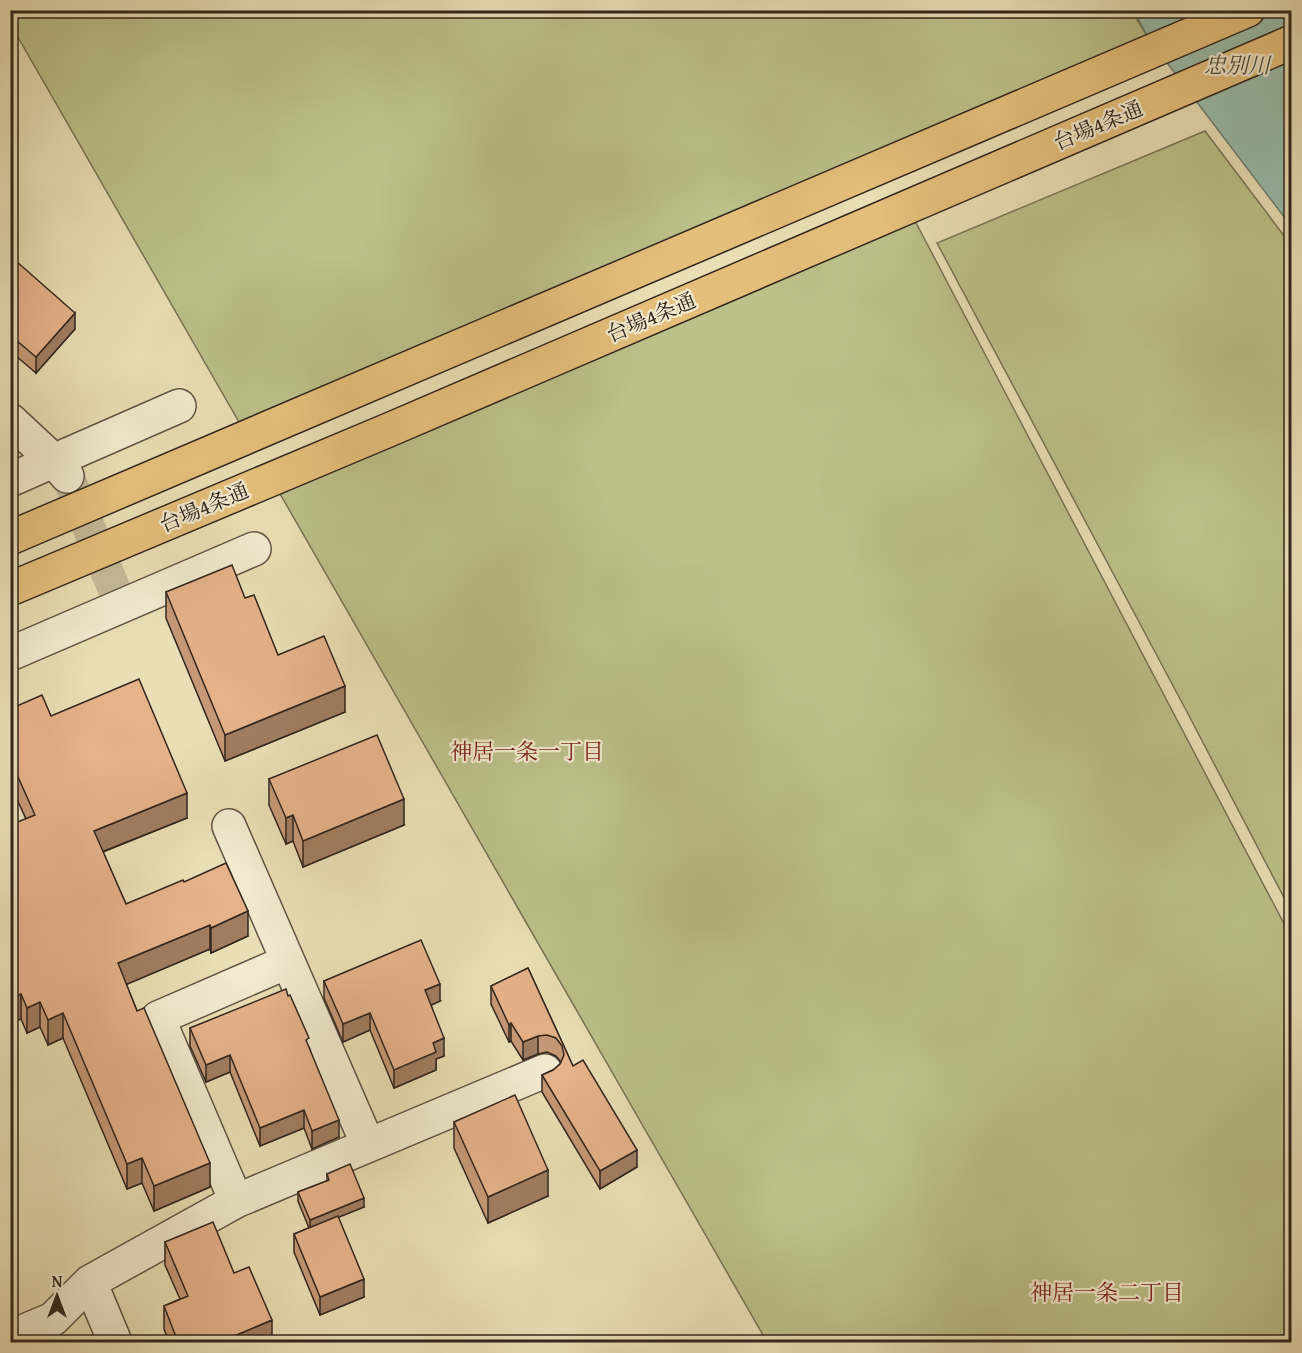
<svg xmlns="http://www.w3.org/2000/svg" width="1302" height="1353" viewBox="0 0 1302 1353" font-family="'Gentium Book Plus','Noto Serif JP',serif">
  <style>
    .green { fill: #bcc089; stroke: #777354; stroke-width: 1.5 }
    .water { fill: #98bcaa; stroke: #6f8072; stroke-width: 1.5 }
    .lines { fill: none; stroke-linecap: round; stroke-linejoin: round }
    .minor-tunnel { stroke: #c4b997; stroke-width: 33; stroke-dasharray: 33 16; stroke-linecap: butt }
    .minor-casing { stroke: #605444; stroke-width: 36 }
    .trunk-casing { stroke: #32261e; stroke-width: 36 }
    .minor { stroke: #f1eacf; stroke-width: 33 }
    .trunk { stroke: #e4bf7a; stroke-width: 33 }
    .wall { fill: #c59977; stroke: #32261e; stroke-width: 1.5 }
    .shaded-wall { fill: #a07d61; stroke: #32261e; stroke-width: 1.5 }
    .building { fill: #e5b28a; stroke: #32261e; stroke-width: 1.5 }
    .labels { text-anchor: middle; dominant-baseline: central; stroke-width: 4.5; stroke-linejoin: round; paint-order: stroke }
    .street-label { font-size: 21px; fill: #32261e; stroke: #f1eacf }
    .water-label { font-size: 22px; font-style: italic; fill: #4c4c41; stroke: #f1eacf }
    .neighbourhood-label { font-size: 22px; fill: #7a1f14; stroke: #f1eacf }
  </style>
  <rect width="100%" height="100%" fill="#e9deb5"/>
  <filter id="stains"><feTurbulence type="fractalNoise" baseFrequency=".00333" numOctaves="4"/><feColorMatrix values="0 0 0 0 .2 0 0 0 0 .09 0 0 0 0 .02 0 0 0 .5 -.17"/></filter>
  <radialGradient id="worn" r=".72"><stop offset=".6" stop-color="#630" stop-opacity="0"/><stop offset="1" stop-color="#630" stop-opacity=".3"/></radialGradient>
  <path class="green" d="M1131,10L1149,39L243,429L11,25L10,11Z
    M1205,131L1291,245V911L1187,712L937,243Z
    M913,217L1291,937V1342H767L279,492Z"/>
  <path class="water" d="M1134,11H1291V226L1149,39Z"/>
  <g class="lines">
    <path class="minor-tunnel" d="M68,477L115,591"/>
    <g class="minor-casing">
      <path id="minor" d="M10,420L54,461L67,476
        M10,480L179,406
        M10,654L254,549
        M229,826L368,1145
        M236,1201L158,1018L287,962
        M90,1282L115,1342
        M10,1337L53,1319L90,1282L236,1201L545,1071"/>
    </g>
    <g class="trunk-casing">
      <path id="trunk" d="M10,538L1248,10
        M10,589L391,429L1292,42"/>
    </g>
    <use href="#minor" class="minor"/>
    <use href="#trunk" class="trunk"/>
  </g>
  <path class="wall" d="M10,267L75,329L36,373L10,351Z
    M166,592L245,598L278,655L345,712L225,761L166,618Z
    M10,709L51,716L187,818L103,852L126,904L184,882L248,936L211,953L210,949L126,984L210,1187L154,1211L142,1183L127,1189L63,1038L48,1045L40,1027L27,1033L21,1019L10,1023L26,819L10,784Z
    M269,779L404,825L303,867L293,841L286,844L269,805Z
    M528,968L573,1066L637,1167L600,1189L542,1092V1075L553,1070L560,1064L561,1062L556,1056L547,1052L538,1054L523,1060L511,1041L509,1042L491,1004V986Z
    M324,981L440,1001L431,1005L444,1056L436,1059V1070L394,1088L370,1030L343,1042L324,998Z
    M190,1028L309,1047L339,1137L312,1149L304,1128L260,1146L230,1072L206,1082L190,1046Z
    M454,1122L548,1196L488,1223L454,1148Z
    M327,1174L364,1207L338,1217L364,1297L320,1315L294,1252V1234L309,1228L298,1201V1192L327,1181Z
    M165,1242L234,1273L272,1342H169L164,1329V1306L180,1299L165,1265Z"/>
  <path class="shaded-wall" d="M75,313V329L36,373V357Z
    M345,686V712L225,761V735Z
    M187,793V818L94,855V831Z
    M404,799V825L303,867V841Z
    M293,815V841L286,844V818Z
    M248,911V936L211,953V928Z
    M210,925V949L118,988V963Z
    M440,984V1001L425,1008V990Z
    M21,994V1019L10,1023V998Z
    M40,1002V1027L27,1033V1008Z
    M63,1013V1038L48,1045V1020Z
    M370,1013V1030L343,1042V1024Z
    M511,1023V1041L509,1042V1025Z
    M538,1036V1054L523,1060V1042Z
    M444,1038V1056L436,1059V1070L394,1088V1070L433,1043Z
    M230,1055V1072L206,1082V1065Z
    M304,1110V1128L260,1146V1128Z
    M339,1120V1137L312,1149V1131Z
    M637,1150V1167L600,1189V1171Z
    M142,1158V1183L127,1189V1164Z
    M210,1163V1187L154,1211V1186Z
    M548,1170V1196L488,1223V1197Z
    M364,1198V1207L310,1229V1220Z
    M12,1264V1280L10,1281V1265Z
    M364,1279V1297L320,1315V1297Z
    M272,1320V1342H220Z"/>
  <path class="building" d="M16,261L75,313L36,357L10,335V267Z
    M232,565L245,598L254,595L278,655L324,636L345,686L225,735L166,592Z
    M139,679L187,793L94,831L126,904L183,880L184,882L226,863L248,911L211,928L210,925L118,963L137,1011L144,1008L210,1163L154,1186L142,1158L127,1164L63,1013L48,1020L40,1002L27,1008L21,994L10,998V825L35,815L10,759V709L42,695L51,716Z
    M377,735L404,799L303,841L293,815L286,818L269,779Z
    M421,940L440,984L425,990L444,1038L433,1043L436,1052L394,1070L370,1013L343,1024L324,981Z
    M528,968L573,1066L583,1060L637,1150L600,1171L542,1075L553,1070L560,1064L564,1055L562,1046L556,1038L547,1035L538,1036L523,1042L511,1023L509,1025L491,986Z
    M286,989L288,996L290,995L309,1038L306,1040L339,1120L312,1131L304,1110L260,1128L230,1055L206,1065L190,1028Z
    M515,1095L548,1170L488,1197L454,1122Z
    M350,1164L364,1198L310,1220L298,1192L329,1180L327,1174Z
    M338,1216L364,1279L320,1297L294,1234Z
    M213,1222L234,1273L249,1267L272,1320L220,1342H178L164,1306L188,1296L165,1242Z"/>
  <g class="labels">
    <g class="street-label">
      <text transform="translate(1098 125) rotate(-23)">台場4条通</text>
      <text transform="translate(651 317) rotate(-23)">台場4条通</text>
      <text transform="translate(204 507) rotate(-23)">台場4条通</text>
    </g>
    <g class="water-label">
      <text x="1237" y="65">忠別川</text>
    </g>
    <g class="neighbourhood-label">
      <text x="527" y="751">神居一条一丁目</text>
      <text x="1107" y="1292">神居一条二丁目</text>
    </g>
  </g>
  <rect width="1302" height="1353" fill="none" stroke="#e9deb5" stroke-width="36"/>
  <rect x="12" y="12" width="1278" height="1329" fill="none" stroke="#32261e" stroke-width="3"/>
  <rect x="18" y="18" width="1266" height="1317" fill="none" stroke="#32261e" stroke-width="1.5"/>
  <g transform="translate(57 1296)" stroke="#f1eacf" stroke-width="4.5" paint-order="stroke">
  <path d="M0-4.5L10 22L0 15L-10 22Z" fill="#32261e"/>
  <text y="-9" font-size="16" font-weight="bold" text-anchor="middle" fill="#32261e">N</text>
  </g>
  <rect width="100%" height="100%" filter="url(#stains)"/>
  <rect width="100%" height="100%" fill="url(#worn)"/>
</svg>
